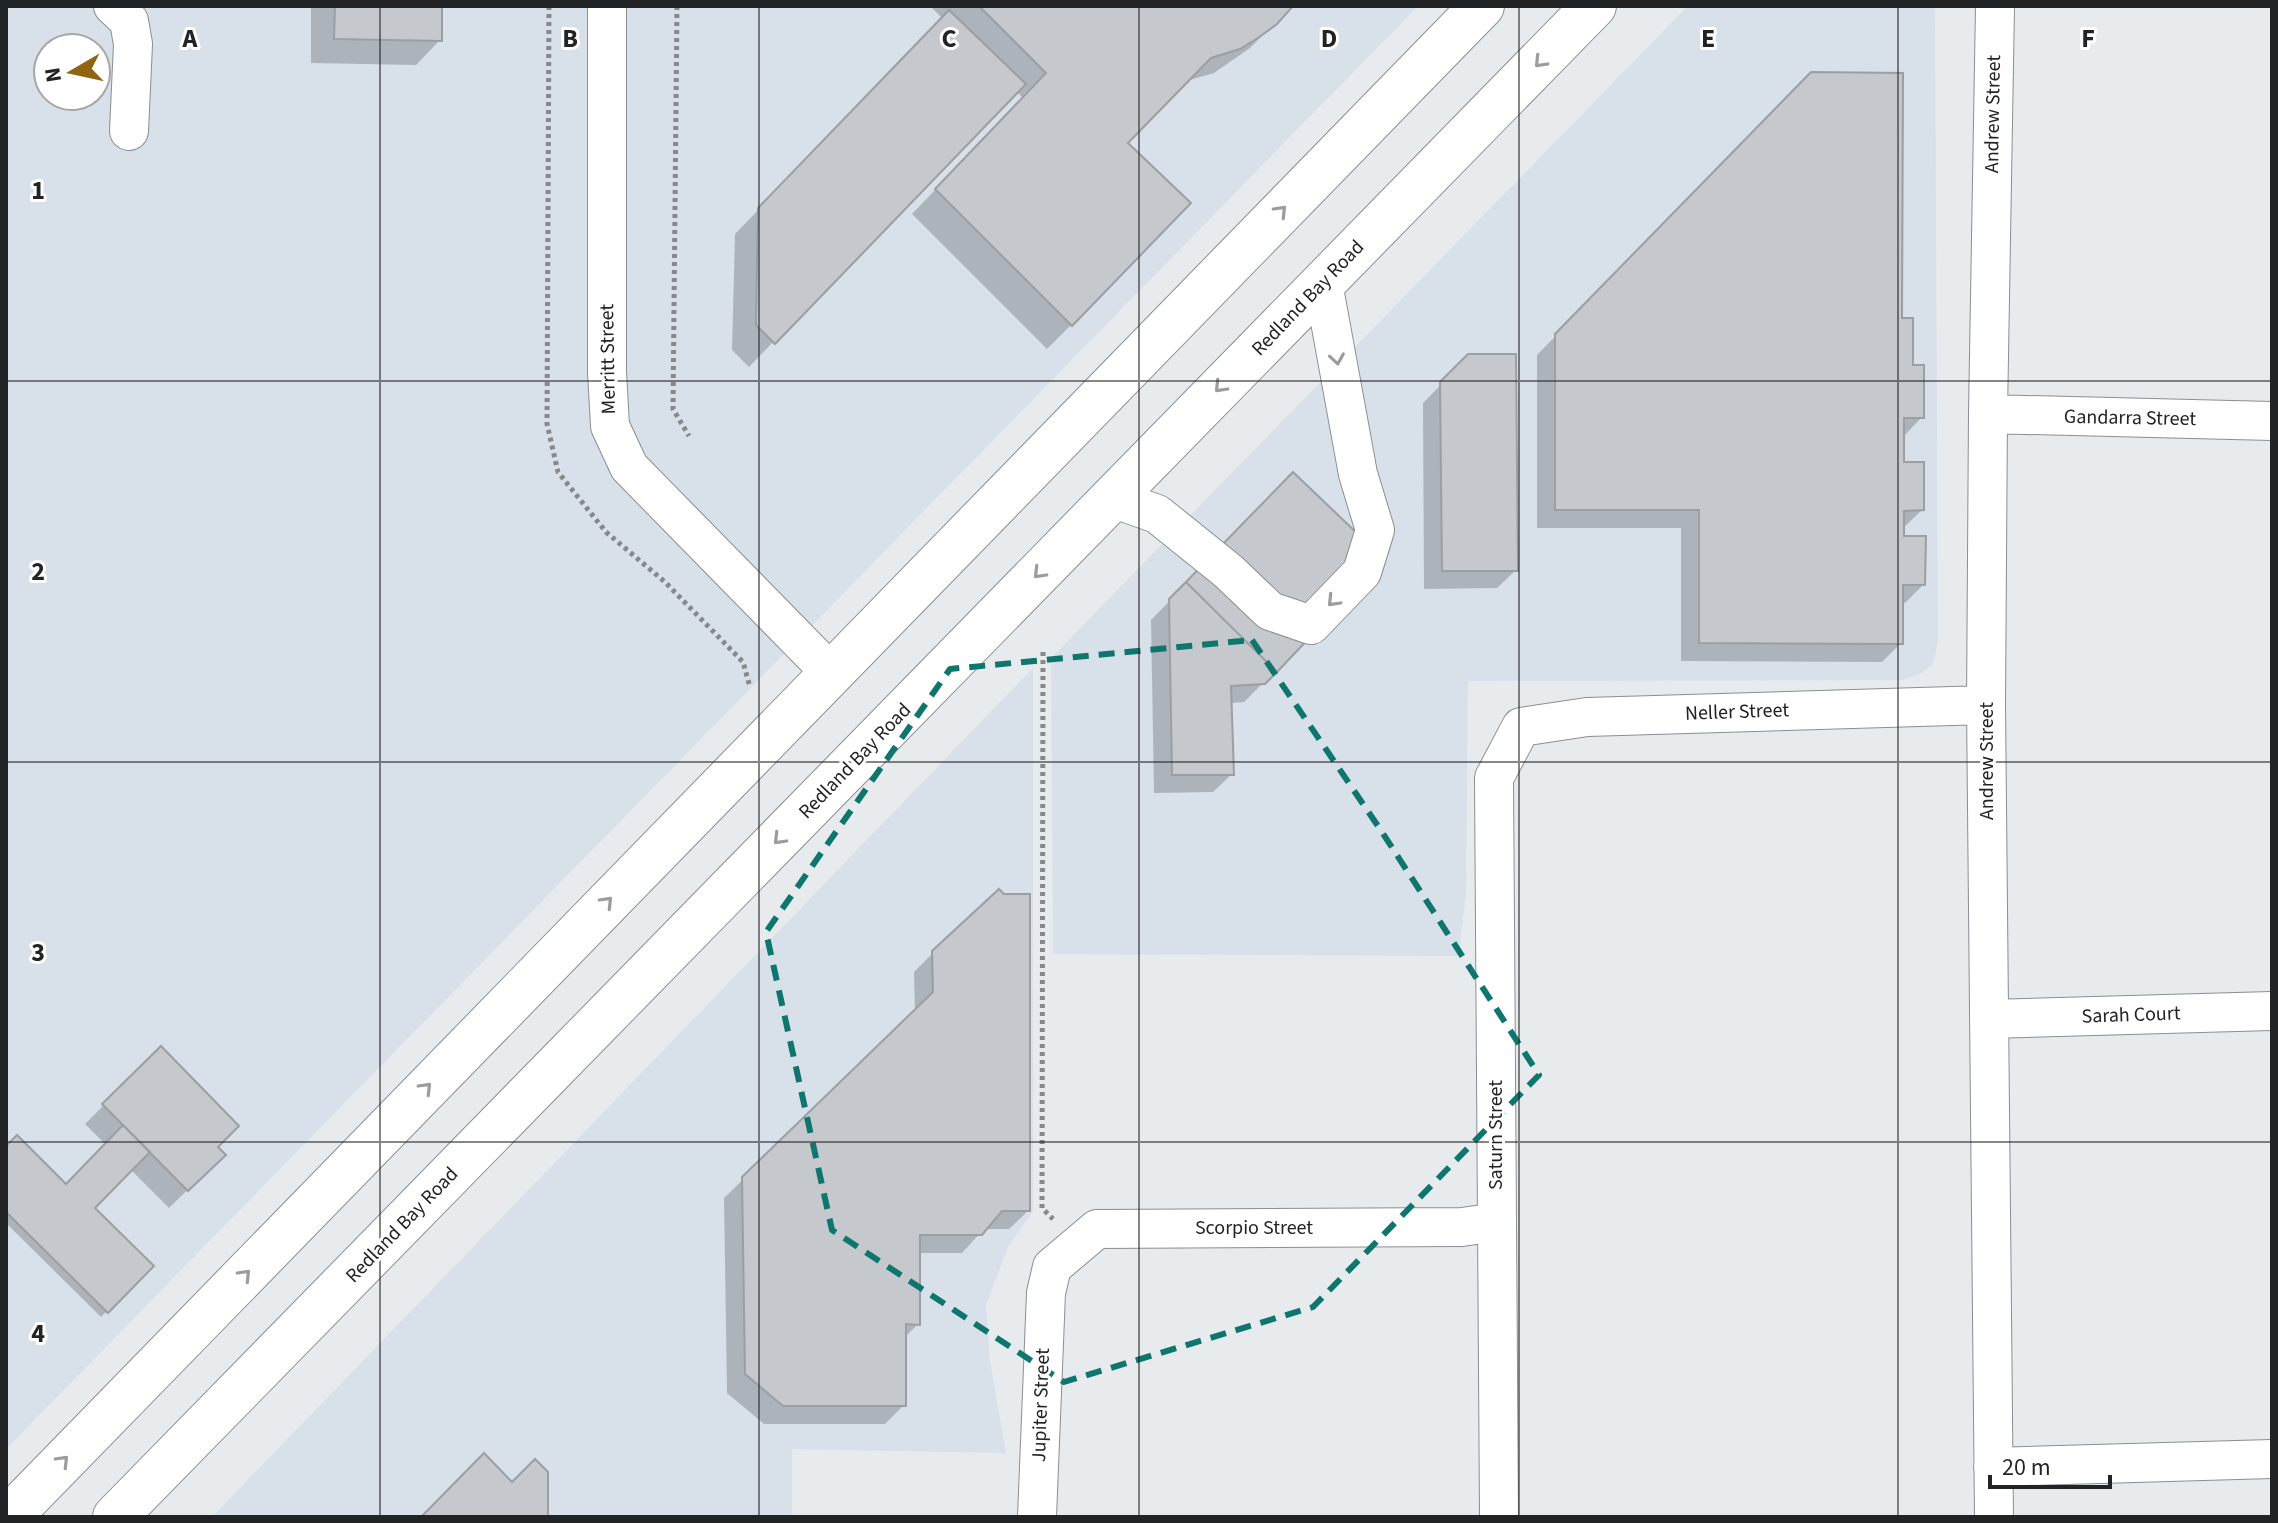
<svg xmlns="http://www.w3.org/2000/svg" width="2278" height="1523" viewBox="0 0 2278 1523" font-family="'Source Sans 3',sans-serif">
  <style>
    .built { fill: #d8e0ea; fill-rule: evenodd }
    .shadow { fill: #0003 }
    .building { fill: #c5c8cc; stroke: #9b9ea2; stroke-width: 2 }
    .lines { fill: none; stroke-linecap: round; stroke-linejoin: round }
    .minor-casing { stroke: #8b8e92; stroke-width: 40 }
    .major-casing { stroke: #8b8e92; stroke-width: 46 }
    .path { stroke: #86888a; stroke-width: 5; stroke-dasharray: 4 4; stroke-linecap: butt }
    .minor { stroke: #fff; stroke-width: 38 }
    .major { stroke: #fff; stroke-width: 44 }
    .oneway { stroke: #9c9c9c }
    .marked { fill: none; stroke: #0f766e; stroke-width: 6; stroke-dasharray: 16 10; stroke-linejoin: round }
    .grid { fill: none; stroke: #222324; stroke-width: 2; stroke-opacity: 0.55 }
    .labels { text-anchor: middle; dominant-baseline: central; stroke-width: 6; stroke-linejoin: round; paint-order: stroke }
    .street-label { font-size: 20px; fill: #222324; stroke: #fff }
    .grid-label { font-size: 26px; text-anchor: middle; font-weight: bold; fill: #222324; stroke: #fff; stroke-width: 6; stroke-linejoin: round; paint-order: stroke }
  </style>
  <rect width="100%" height="100%" fill="#e7ebee"/>
  <path class="built" d="M6,6H1418L6,1449ZM48,48H96V96H48Z
    M1688,6H1935L1938,642L1933,664L1920,674L1902,680L1468,681L1466,891L1459,956L1053,954L1051,658Z
    M1033,668V1211L1008,1247L986,1305L990,1361L1006,1453L792,1449V1517H212Z"/>
  <path class="shadow" d="M311,6H440V40L416,65L311,63Z
    M930,6H1291L1250,48L1214,73L1186,81L1126,143L1071,325L1047,349L912,214L1023,98L1016,91L749,367L732,350L735,234L943,19Z
    M1812,74L1900,320L1922,417L1904,436L1902,464L1922,510L1902,529V538L1923,585L1905,603H1901V643L1882,662L1681,661V528H1537V355Z
    M1469,356L1516,570L1497,588L1424,589L1423,403Z
    M1293,475L1276,670L1244,702L1230,703L1232,774L1213,792L1154,793L1151,620Z
    M933,953L1028,1211L1009,1229H984L962,1253H918V1324L904,1338V1405L885,1424H764L727,1393L724,1198L915,1012L914,972Z
    M161,1048L215,1147L223,1155L169,1208L130,1169L92,1208L152,1266L101,1317L6,1223V1148L66,1186L106,1145L85,1124Z"/>
  <path class="building" d="M335,6H442V41L334,39Z
    M979,6H1293L1277,24L1258,38L1240,49L1211,58L1128,143L1191,203L1072,326L935,189L1046,73Z
    M949,10L1026,84L775,344L756,325L758,208Z
    M1811,72L1903,73L1902,318H1913V365H1924V418H1904V462H1924V510L1904,511V536H1926L1925,585H1903V644L1699,643V510H1555V334Z
    M1468,354H1516L1518,571H1442L1440,382Z
    M1293,472L1384,559L1277,672L1186,582Z
    M1186,582L1277,672L1265,684L1231,686L1234,775H1172L1169,599Z
    M999,889L1004,894H1030V1211H1002L982,1235H920V1325L906,1324V1406H783L745,1374L742,1177L933,992L932,951Z
    M161,1046L239,1126L218,1147L226,1155L188,1191L102,1104Z
    M123,1125L150,1152L95,1208L154,1266L108,1313L6,1212V1146L17,1135L66,1184Z
    M484,1453L512,1482L535,1459L548,1472V1517H421Z"/>
  <g class="lines">
    <g class="minor-casing">
      <path id="minor" d="M113,6L129,21L133,44L129,131
        M607,6V372L610,426L629,467L831,673
        M1988,414L2272,421
        M1112,498L1157,514L1228,571L1270,611L1311,625L1362,572L1375,530L1358,474L1323,283
        M1989,1019L2272,1011
        M1993,1467L2272,1459
        M1037,1517L1046,1293L1052,1267L1097,1229L1462,1227L1497,1222
        M1499,1517L1494,778L1521,727L1587,717L1986,705
        M1994,1517L1986,705L1988,414L1995,6"/>
    </g>
    <g class="major-casing">
      <path id="major" d="M9,1517L1482,6
        M115,1517L1594,6"/>
    </g>
    <path class="path" d="M549,6L547,424L558,472L606,532L665,582L743,662L750,687
      M677,6L673,409L689,436
      M1043,652L1042,1208L1053,1219"/>
    <use href="#minor" class="minor"/>
    <use href="#major" class="major"/>
  </g>
  <defs><path id="oneway-chevron" d="M-2-3.5L2.5 0L-2 3.5" fill="none" stroke-width="1.6" stroke-linecap="round" stroke-linejoin="round" transform="scale(2)"/></defs>
  <g class="oneway">
    <use href="#oneway-chevron" transform="translate(1540 62) rotate(134)"/>
    <use href="#oneway-chevron" transform="translate(1281 211) rotate(-46)"/>
    <use href="#oneway-chevron" transform="translate(1337 359) rotate(81)"/>
    <use href="#oneway-chevron" transform="translate(1220 387) rotate(134)"/>
    <use href="#oneway-chevron" transform="translate(1039 573) rotate(134)"/>
    <use href="#oneway-chevron" transform="translate(1333 601) rotate(134)"/>
    <use href="#oneway-chevron" transform="translate(779 839) rotate(134)"/>
    <use href="#oneway-chevron" transform="translate(607 902) rotate(-46)"/>
    <use href="#oneway-chevron" transform="translate(426 1088) rotate(-46)"/>
    <use href="#oneway-chevron" transform="translate(245 1275) rotate(-46)"/>
    <use href="#oneway-chevron" transform="translate(63 1461) rotate(-46)"/>
  </g>
  <path class="marked" d="M1252,640L1382,832L1539,1075L1313,1307L1064,1382L832,1230L766,932L950,669Z"/>
  <path class="grid" d="M380,6V1517M759,6V1517M1139,6V1517M1519,6V1517M1898,6V1517M6,381H2272M6,762H2272M6,1142H2272"/>
  <g class="labels">
    <g class="street-label">
      <text transform="translate(1993 114) rotate(-89)">Andrew Street</text>
      <text transform="translate(1308 298) rotate(-46)">Redland Bay Road</text>
      <text transform="translate(608 359) rotate(-91)">Merritt Street</text>
      <text transform="translate(2130 418) rotate(1)">Gandarra Street</text>
      <text transform="translate(1737 712) rotate(-2)">Neller Street</text>
      <text transform="translate(855 761) rotate(-46)">Redland Bay Road</text>
      <text transform="translate(1987 761) rotate(-90)">Andrew Street</text>
      <text transform="translate(2131 1015) rotate(-2)">Sarah Court</text>
      <text transform="translate(1496 1135) rotate(-90)">Saturn Street</text>
      <text transform="translate(402 1225) rotate(-46)">Redland Bay Road</text>
      <text x="1254" y="1228">Scorpio Street</text>
      <text transform="translate(1041 1405) rotate(-88)">Jupiter Street</text>
    </g>
  </g>
  <g class="grid-label">
    <text x="190" y="47">A</text>
    <text x="570" y="47">B</text>
    <text x="949" y="47">C</text>
    <text x="1329" y="47">D</text>
    <text x="1708" y="47">E</text>
    <text x="2088" y="47">F</text>
    <text x="38" y="199">1</text>
    <text x="38" y="580">2</text>
    <text x="38" y="961">3</text>
    <text x="38" y="1342">4</text>
  </g>
  <rect width="2278" height="1523" fill="none" stroke="#222324" stroke-width="16"/>
  <g transform="translate(72 72) rotate(261)"><circle r="38" fill="#ffffff" stroke="#a7a7a7" stroke-width="2"/>
  <path d="M0-6L14 30L0 20L-14 30Z" fill="#926311"/>
  <text y="-12" font-size="22" font-weight="bold" text-anchor="middle" fill="#222324">N</text>
  </g>
  <path d="M1990 1475v12h120v-12" fill="none" stroke="#222324" stroke-width="4"/>
  <text x="2002" y="1475" font-size="24" fill="#222324" stroke="#ffffff" stroke-width="6" paint-order="stroke">20 m</text>
</svg>
